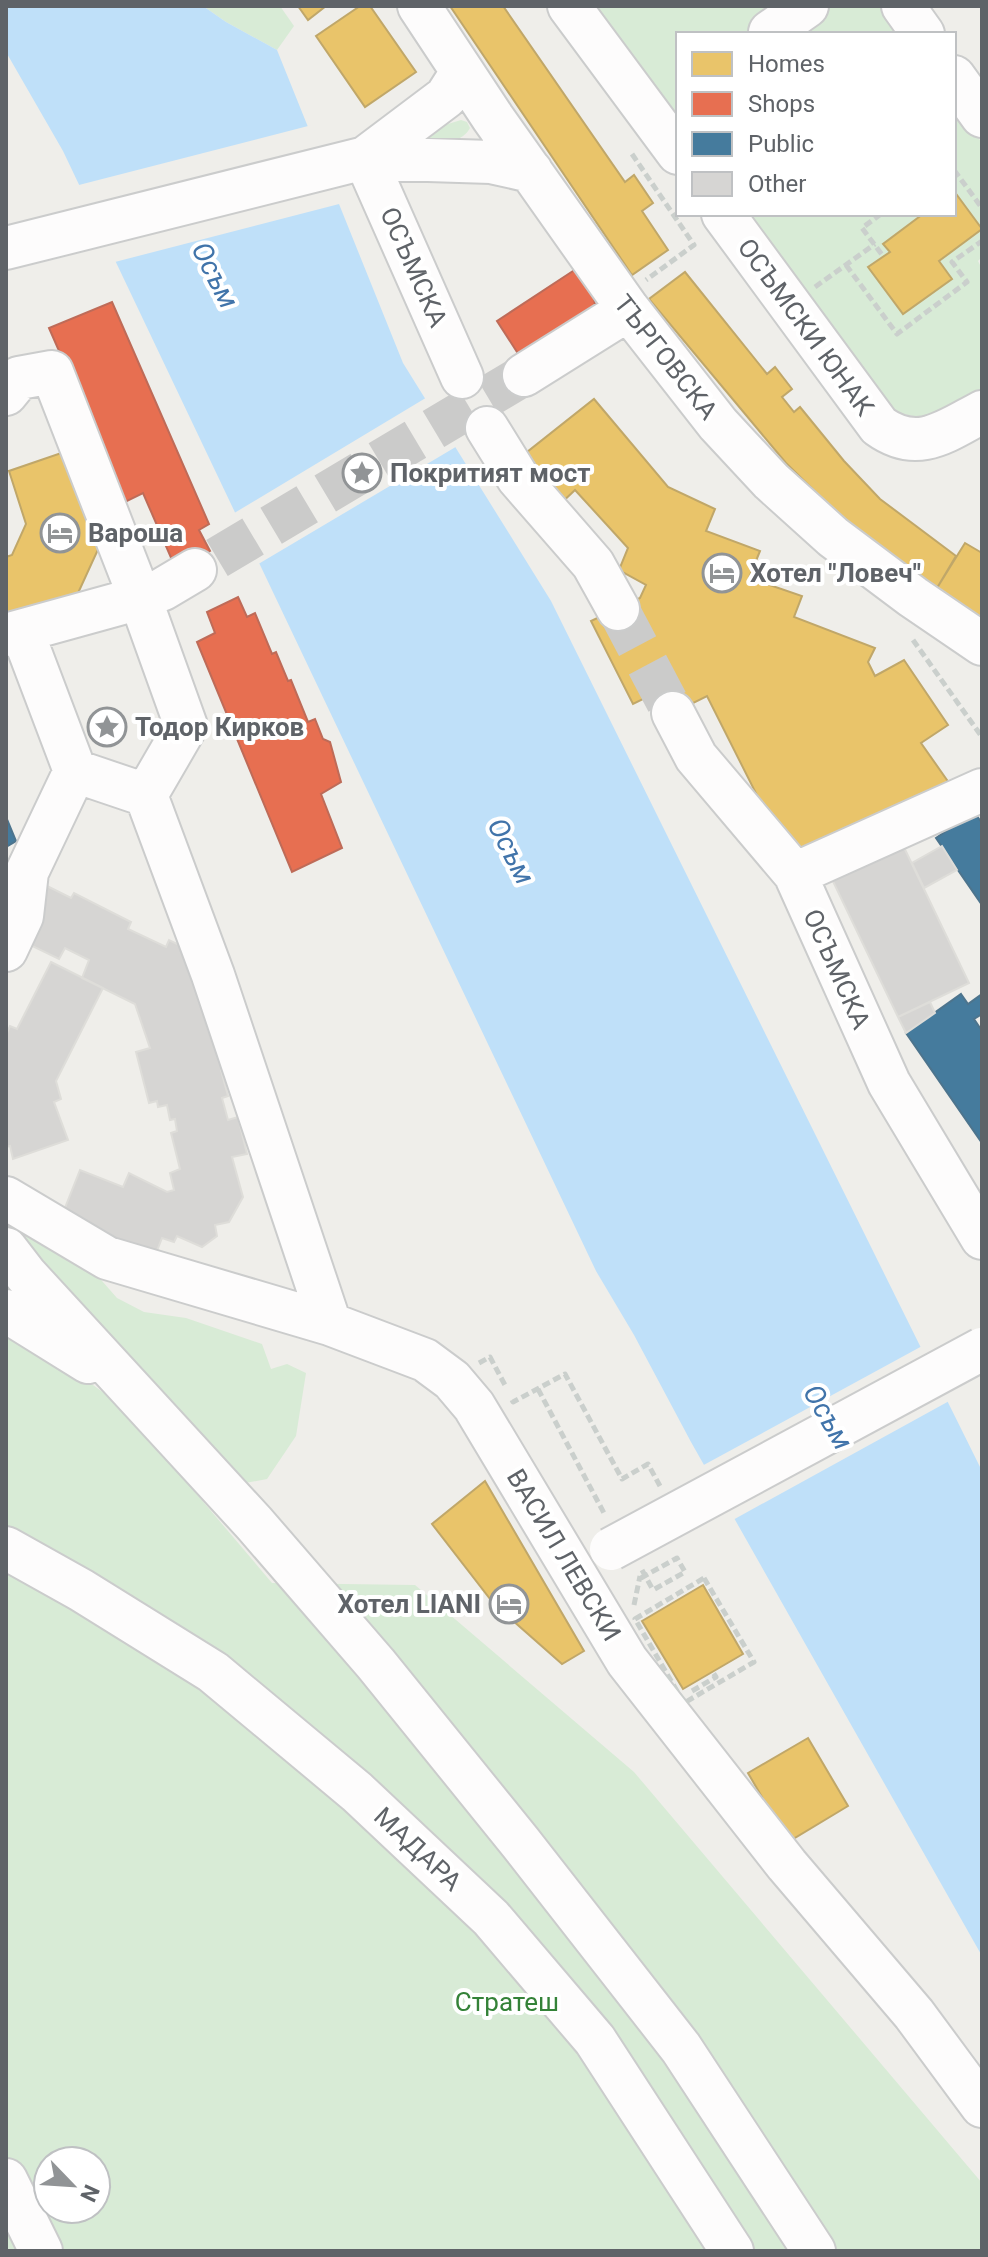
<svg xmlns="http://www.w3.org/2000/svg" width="988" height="2257" viewBox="0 0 988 2257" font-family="Roboto,sans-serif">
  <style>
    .green { fill: #d8ebd6; fill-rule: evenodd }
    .water { fill: #bfe0f9 }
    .pier { fill: #efeeea }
    .homes { fill: #e9c46a; stroke: #c0a769; stroke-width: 2 }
    .shops { fill: #e76f51; stroke: #be6b58; stroke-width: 2 }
    .public { fill: #457b9d; stroke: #4d748d; stroke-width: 2 }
    .building { fill: #d6d5d3; stroke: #deddd9; stroke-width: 2 }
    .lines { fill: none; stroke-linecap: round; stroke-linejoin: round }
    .minor-tunnel { stroke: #cbcbca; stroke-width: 42; stroke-dasharray: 42 21; stroke-linecap: butt }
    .minor-casing { stroke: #cbcccc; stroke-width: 46 }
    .path { stroke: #cacfcc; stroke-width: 5; stroke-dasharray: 8 4; stroke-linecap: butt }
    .minor { stroke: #fdfcfc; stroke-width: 42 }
    .minor-bridge-casing { stroke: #cbcccc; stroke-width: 46; stroke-linecap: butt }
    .path-bridge { stroke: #cacfcc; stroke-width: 5; stroke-dasharray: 8 4; stroke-linecap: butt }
    .minor-bridge { stroke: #fdfcfc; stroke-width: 42 }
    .labels { text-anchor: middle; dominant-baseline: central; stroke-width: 8; stroke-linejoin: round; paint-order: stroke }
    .street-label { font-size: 26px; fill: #5f6368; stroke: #fff }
    .poi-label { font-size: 26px; font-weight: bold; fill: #5f6368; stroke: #fff; text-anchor: start }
    .park-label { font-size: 26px; fill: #348238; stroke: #fff }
    .water-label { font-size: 28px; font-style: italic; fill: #4174aa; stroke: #fff }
  </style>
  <rect width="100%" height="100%" fill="#efeeea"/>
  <path class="green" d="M203,6H280L294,26L277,50L226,22Z
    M597,6H884L904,34H678V138L599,29Z
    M954,104L982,143V257L978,261L982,269V389L923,418L889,411L734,214H954Z
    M461,120L467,122L470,128C460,148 424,142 405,143L435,128Z
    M6,1222L88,1265L117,1298L144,1312L186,1318L262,1344L271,1369L287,1364L306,1373L296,1436L267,1479L240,1484L27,1249Z
    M6,1322L122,1406L272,1583L415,1585L634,1772L982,2183V2251H6ZM48,2161H96V2209H48Z"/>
  <path class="water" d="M6,6H203L226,22L277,50L403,363L551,601L982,1471V1956L691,1442L634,1335L596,1271L63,151L6,52Z"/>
  <path class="pier" d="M312,125L343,203L111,263L75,186Z
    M429,396L459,445L255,566L231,515Z
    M924,1345L951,1400L731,1521L700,1467Z"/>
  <path class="homes" d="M298,6H326L308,20Z
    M360,6H370L416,72L365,107L316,36Z
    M450,6H503L625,182L634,175L653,203L642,211L668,250L632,275Z
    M954,191L982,229L939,261L952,279L903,314L868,267L890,252L883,244L923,214H954Z
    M685,272L767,374L775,367L792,389L782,397L794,412L800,407L844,461L880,499L956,556L937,588L849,525L786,463L649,299Z
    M594,399L668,487L715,509L706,531L760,551L749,578L802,596L794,617L875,648L868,662L875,676L904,660L948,725L921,743L954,790L789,859L707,696L661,719L649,696L633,704L591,621L640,598L646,585L619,570L628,548L575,490L557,507L517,460Z
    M70,450L101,543L73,604L6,618V557L12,555L26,524L9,471Z
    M965,543L982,553V618L937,588Z
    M485,1481L584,1651L562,1664L494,1604L432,1524Z
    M703,1585L743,1654L683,1689L642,1621Z
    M808,1738L848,1806L788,1842L748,1773Z"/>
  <path class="shops" d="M576,269L593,291L595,306L519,355L497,321Z
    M112,302L209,524L199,530L210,551L187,565L172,560L143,493L125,502L49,328Z
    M238,597L247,617L255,613L272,654L276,652L288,681L291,680L308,722L315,719L323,739L330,742L341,782L321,794L342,848L292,872L197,642L215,633L207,612Z"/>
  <path class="public" d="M974,812L982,823V905L936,838Z
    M6,817L16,841L6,847Z
    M961,994L968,1004L982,994V1014L974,1019L982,1031V1143L906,1033Z"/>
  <path class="building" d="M900,839L969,983L898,1017L829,873Z
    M942,846L957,870L924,888L912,863Z
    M47,886L71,898L74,893L131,922L128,929L166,947L169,940L190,950L227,1067L221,1070L228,1096L222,1098L228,1120L238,1117L247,1154L232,1157L243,1197L229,1222L215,1225L217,1236L202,1247L177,1236L174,1242L162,1238L153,1261L59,1223L80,1170L123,1187L129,1173L167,1192L174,1190L170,1173L180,1169L171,1133L177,1131L175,1119L170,1120L167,1105L158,1107L157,1101L149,1103L136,1052L150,1048L135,1004L82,978L89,960L65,948L59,959L20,940Z
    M51,962L103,988L56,1081L61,1099L54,1102L68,1140L13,1159L10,1146L6,1147V1035L10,1026L17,1029Z
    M930,1002L935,1013L906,1033L898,1017Z"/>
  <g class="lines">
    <path class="minor-tunnel" d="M217,558L524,375
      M618,609L673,713"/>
    <g class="minor-casing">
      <path id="minor" d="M419,6L493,118L628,309L718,424L771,481L833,537L913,597L982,644
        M569,6L678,153
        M903,6L923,34
        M770,32L807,6
        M954,77L982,116
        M365,158L462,377
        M365,158L446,97L462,72
        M723,214L879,426C918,454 946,431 982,412
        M6,248L365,158L491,162L531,171
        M524,375L615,318
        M6,394L19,378L52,372L140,598L186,726L146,795L213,975L330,1324
        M487,428L518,478L593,564L618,609
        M22,631L75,771L146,795
        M6,635L140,598L163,589L195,570
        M673,713L696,757L795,874L889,1083L982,1238
        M795,874L982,790
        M6,950L22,916L27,872L75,771
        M6,1198L107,1258L330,1324L425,1360L452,1380L474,1406L627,1661L787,1865L914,2014L982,2106
        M6,1249L26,1275L254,1523L376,1664L520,1842L681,2048L814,2251
        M6,1311L88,1362
        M6,1548L81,1590L213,1672L357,1792L491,1918L595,2040L732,2251
        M6,2180L41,2251"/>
    </g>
    <path class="path" d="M632,154L694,245L646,280
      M954,170L982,208
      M881,214L862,228L883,256
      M846,265L897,334L967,282L952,262L982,241
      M815,287L875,244
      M913,640L982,737
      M479,1363L490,1357L506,1387
      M538,1389L605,1515
      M512,1400L513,1402L565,1374L622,1479L648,1464L660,1486
      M641,1578L677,1558L685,1572L653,1590
      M704,1578L754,1662L684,1703L635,1619Z
      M634,1605L640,1576
      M692,1691L716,1677L712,1671"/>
    <use href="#minor" class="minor"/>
    <g class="minor-bridge-casing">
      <path id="minor-bridge" d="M611,1549L982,1349"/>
    </g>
    <path class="path-bridge" d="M642,1570L653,1590"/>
    <use href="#minor-bridge" class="minor-bridge"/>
  </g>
  <defs>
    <g id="sight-ring" transform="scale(2)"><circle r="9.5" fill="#fff" stroke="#919496" stroke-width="1.5"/><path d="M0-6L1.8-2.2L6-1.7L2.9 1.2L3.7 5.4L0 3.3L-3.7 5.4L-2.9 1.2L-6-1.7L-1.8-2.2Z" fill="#919496"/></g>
    <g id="hotel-ring" transform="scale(2)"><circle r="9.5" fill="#fff" stroke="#919496" stroke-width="1.5"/><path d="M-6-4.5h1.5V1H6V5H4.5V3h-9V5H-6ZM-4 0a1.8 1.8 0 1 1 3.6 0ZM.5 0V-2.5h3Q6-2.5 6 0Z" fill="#919496"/></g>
  </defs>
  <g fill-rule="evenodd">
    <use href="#sight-ring" x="362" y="473"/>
    <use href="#hotel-ring" x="60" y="533"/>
    <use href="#hotel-ring" x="722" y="573"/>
    <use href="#sight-ring" x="107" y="727"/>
    <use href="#hotel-ring" x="509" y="1604"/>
  </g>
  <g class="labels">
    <g class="street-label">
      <text transform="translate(414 267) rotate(66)">ОСЪМСКА</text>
      <text transform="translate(806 327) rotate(54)">ОСЪМСКИ ЮНАК</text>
      <text transform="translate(666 357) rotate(52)">ТЪРГОВСКА</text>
      <text transform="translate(837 969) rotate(66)">ОСЪМСКА</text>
      <text transform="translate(564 1555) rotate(59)">ВАСИЛ ЛЕВСКИ</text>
      <text transform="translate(418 1849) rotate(43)">МАДАРА</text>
    </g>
    <g class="poi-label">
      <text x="390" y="473">Покритият мост</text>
      <text x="88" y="533">Вароша</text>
      <text x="750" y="573">Хотел "Ловеч"</text>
      <text x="135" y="727">Тодор Кирков</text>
      <text x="481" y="1604" text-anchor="end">Хотел LIANI</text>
    </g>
    <g class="park-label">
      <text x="507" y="2002">Стратеш</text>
    </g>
    <g class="water-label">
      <text transform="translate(215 275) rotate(63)">Осъм</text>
      <text transform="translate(511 851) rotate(63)">Осъм</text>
      <text transform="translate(828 1417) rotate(60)">Осъм</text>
    </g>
  </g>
  <rect width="988" height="2257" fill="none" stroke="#5f6368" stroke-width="16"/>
  <rect x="676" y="32" width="280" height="184" fill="#ffffff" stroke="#bfc1c3" stroke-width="2"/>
  <rect x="692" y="52" width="40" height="24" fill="#e9c46a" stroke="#bfc1c3" stroke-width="2"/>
  <text x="748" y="72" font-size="24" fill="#5f6368">Homes</text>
  <rect x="692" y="92" width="40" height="24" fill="#e76f51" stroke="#bfc1c3" stroke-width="2"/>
  <text x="748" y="112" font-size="24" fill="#5f6368">Shops</text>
  <rect x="692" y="132" width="40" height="24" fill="#457b9d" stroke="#bfc1c3" stroke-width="2"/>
  <text x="748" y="152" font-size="24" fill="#5f6368">Public</text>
  <rect x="692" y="172" width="40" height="24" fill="#d6d5d3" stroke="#bfc1c3" stroke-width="2"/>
  <text x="748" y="192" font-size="24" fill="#5f6368">Other</text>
  <g transform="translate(72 2185) rotate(115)"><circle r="38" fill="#ffffff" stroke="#bfc1c3" stroke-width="2"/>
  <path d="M0-6L14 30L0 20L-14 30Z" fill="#919496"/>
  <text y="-12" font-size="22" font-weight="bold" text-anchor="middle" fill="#5f6368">N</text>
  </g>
</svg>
